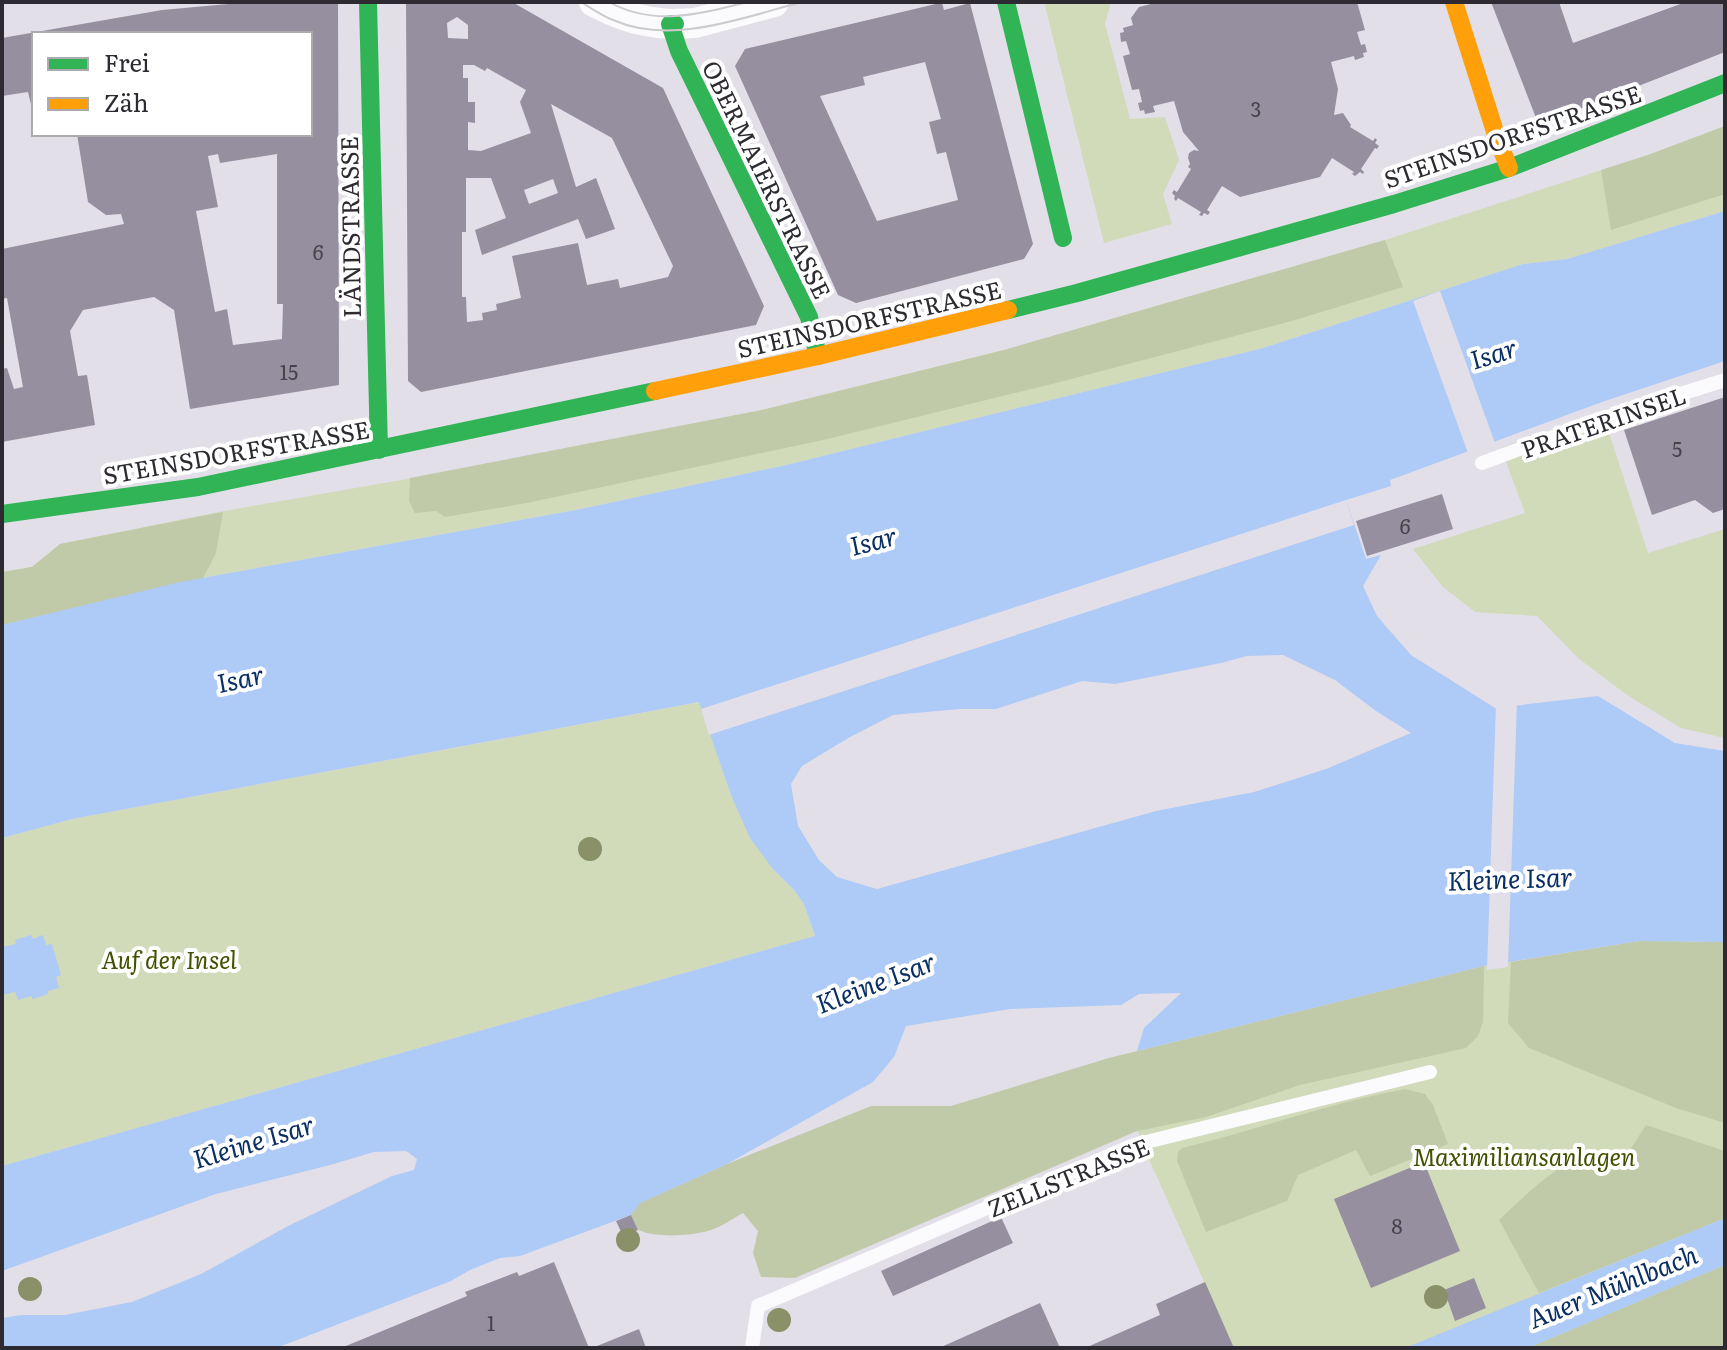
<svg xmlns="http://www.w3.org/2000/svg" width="1727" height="1350" viewBox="0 0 1727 1350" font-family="Literata,serif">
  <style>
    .green { fill: #d1dab9 }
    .forest { fill: #c1caa8 }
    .water { fill: #aecaf6; fill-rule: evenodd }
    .pier { fill: #e3dfe9 }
    .building { fill: #968f9f; fill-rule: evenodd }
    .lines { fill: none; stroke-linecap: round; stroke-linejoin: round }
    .lane { stroke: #fbfafc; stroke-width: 14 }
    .street { stroke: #fbfafc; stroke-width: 30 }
    .fast { stroke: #30b455; stroke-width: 18 }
    .slow { stroke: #ff9f0a; stroke-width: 18 }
    .tram { stroke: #cdcbcf; stroke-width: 2 }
    .tree { fill: #8a9169 }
    .labels { text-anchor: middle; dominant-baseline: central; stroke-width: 8; stroke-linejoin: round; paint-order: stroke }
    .number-label { font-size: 20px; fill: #47434c }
    .street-label { font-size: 24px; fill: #2d2a31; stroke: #fff }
    .park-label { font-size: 24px; font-style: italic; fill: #425100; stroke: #fff }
    .water-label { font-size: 26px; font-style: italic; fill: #0a3063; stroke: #fff }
  </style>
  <rect width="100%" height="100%" fill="#e3dfe9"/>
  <path class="green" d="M1044,2H1111L1105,24L1130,119L1165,117L1179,160L1163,194L1172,224L1104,243Z
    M1725,126V211L1567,259L1523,264L1263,348L782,466L581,509L180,582L2,625V572L32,567L60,544L213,513L447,472L762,410L1004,350L1385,240L1648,155Z
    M1602,411L1648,553L1725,529V738L1681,728L1627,695L1578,658L1537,616L1475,612L1443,587L1413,549L1525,513L1501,448Z
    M700,702L731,795L772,868L794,890L804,904L815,936L2,1166V838L72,819Z
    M1639,941L1725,942V1348H1234L1147,1155L1109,1058L1484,966Z"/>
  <path class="forest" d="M1725,126V194L1611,230L1601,170L1648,155Z
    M1385,240L1403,287L1292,321L1056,383L823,440L527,503L445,517L436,511L415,513L409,501L410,478L762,410L1004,350Z
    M223,512L216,553L203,578L2,625V572L32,567L60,544Z
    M1639,941L1725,942V1123L1676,1108L1529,1048L1508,1023L1511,962Z
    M1484,966L1483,1022L1478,1036L1466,1048L1300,1085L1206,1117L1137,1131L795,1278L761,1277L753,1253L758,1231L743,1213C732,1219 720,1228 708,1231C688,1236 657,1238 638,1230L631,1215L639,1203L727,1164L871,1106H951L1109,1058Z
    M1405,1089L1425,1094L1433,1105L1448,1144L1370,1176L1356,1150L1298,1175L1287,1201L1206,1232L1177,1161L1178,1152L1182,1148C1257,1130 1329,1103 1405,1089Z
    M1646,1125L1725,1151V1218L1539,1293L1499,1220C1529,1192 1550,1170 1587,1153L1619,1167Z
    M1725,1265V1348H1528Z"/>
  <path class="water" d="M1725,211V361L1602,402L1390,480L1391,486L1346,500L1366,559L1381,555L1363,586L1377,616L1411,655L1495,708L1598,696L1675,743L1725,751V942L1639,941L1484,966L1137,1051L1144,1028L1181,993L1139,994L1121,1005L1010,1009L906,1026L894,1057L873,1082L727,1164L640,1203L631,1215L520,1256L500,1258L470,1270L451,1281L276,1348H2V1318L21,1315H65L132,1302L201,1274L288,1226L392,1176L414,1170L417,1159L406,1151L374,1152L330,1165L216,1194L2,1271V1166L815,936L804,904L794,890L772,868L750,838L731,795L699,702L72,819L2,838V625L180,582L581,509L782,466L1263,348L1523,264L1567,259ZM1283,655L1335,680L1376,711L1411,733L1326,769L1254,792L1156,811L877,889L837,877L819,860L798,826L791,784L802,766L850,737L893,715L960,709H996L1082,681L1115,684L1221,663L1247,656Z
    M31,935L33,939L43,935L46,945L52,944L61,975L56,977L59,988L48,991V994L33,999L31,996L18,1000L15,992L2,995V955L4,954L3,947L16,944L15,940Z
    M1725,1218V1265L1528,1348H1405Z"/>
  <path class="pier" d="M1440,291L1495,443L1468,453L1413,301Z
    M1346,500L1354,525L709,735L701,709Z
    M1517,701L1508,967L1487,970L1496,704Z"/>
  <path class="building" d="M338,2L339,385L190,409L174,310L154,297L83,310L70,331L78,376L87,375L95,425L2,442V369L7,368L14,389L23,387L7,298L2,299V249L124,224L121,214L106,215L88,202L77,134H185L186,136L194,134H310V34H34L33,113L28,92L2,96V38L162,10L228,4ZM218,154L220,163L277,154V304H283L282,339L233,345L227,309L215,312L196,211L218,207L208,156Z
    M406,2H512L663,88L764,306L756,325L421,392L408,381ZM457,17L468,25V39L448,38L447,23ZM463,65H474L485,71L487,68L526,90L520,102L531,133L481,151L468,150V122L475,123V102H468V78H463ZM551,104L612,138L673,266L668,277L620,288L618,279L587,285L578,243L512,256L521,298L496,304L497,310L482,313L483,320L467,322L466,297H462V232H466V178H491L506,218L475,230L482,255L578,219L586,239L615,229L596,178L576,187ZM553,179L558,193L529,204L524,190Z
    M1151,2H1357L1365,30L1357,32L1361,45L1365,44L1367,52L1363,53L1364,57L1355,60L1354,56L1331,62L1338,89L1334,115L1343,113L1351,125L1350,127L1373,141L1375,138L1377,140L1375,143L1379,146L1377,149L1375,148L1361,169L1364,172L1363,174L1360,172L1355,176L1352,174L1354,172L1332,158L1320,177L1240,197L1222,186L1207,210L1210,212L1208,215L1204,213L1202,216L1199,215L1201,212L1178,198L1176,201L1174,199L1175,196L1172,193L1174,190L1177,192L1191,169L1188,167L1190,164L1188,158L1189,153L1194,150L1199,151L1183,132L1174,101L1153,106L1155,112L1145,114L1144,110L1140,111L1138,103L1142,102L1139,89L1132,90L1123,56L1130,54L1126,41L1121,42L1120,33L1124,32L1123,28L1133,25L1131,18L1139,7L1151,4Z
    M1491,2H1559L1573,43L1686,2H1725V52L1585,107L1538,123Z
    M940,3H942L944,10L970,3L1033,244L1024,259L856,303L838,295L735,66L745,49ZM925,62L941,119L929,122L937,154L946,152L958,200L877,221L820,96L865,85L863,77Z
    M1725,397V509L1713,513L1695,500L1652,515L1624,430Z
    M1442,494L1453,529L1367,556L1356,521Z
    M1424,1162L1460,1251L1371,1288L1334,1199Z
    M631,1215L638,1230L623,1236L616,1221Z
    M1001,1217L1013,1243L893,1296L881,1271Z
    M554,1262L589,1348H341L467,1296L465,1292L517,1272L519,1276Z
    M1474,1278L1486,1308L1455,1321L1444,1290Z
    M1205,1282L1234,1348H1085L1160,1315L1156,1304Z
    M1040,1303L1060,1348H939Z
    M639,1329L646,1348H592Z"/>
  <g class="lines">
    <path class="lane" d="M1482,463L1595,421L1725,380
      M752,1348L758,1306L1134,1145L1430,1072"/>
    <path class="street" d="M594,2C621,16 641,22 670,24
      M675,24L695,23L774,2"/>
    <path class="fast" d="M368,2L379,450
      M1006,2L1063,238
      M675,24H670L679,51L809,317L818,356
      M1008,310L1077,293L1394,204L1509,168L1725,83
      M2,514L198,487L655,391"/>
    <path class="slow" d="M1454,2L1497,138L1509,168
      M655,391L818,356L1008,310"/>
    <path class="tram" d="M581,2C591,8 602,16 613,20C672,46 744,17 802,2
      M609,2C654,27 700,14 747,2"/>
  </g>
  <g class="tree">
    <circle cx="590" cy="849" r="12"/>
    <circle cx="628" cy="1240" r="12"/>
    <circle cx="30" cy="1289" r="12"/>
    <circle cx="1436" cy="1297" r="12"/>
    <circle cx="779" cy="1320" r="12"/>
  </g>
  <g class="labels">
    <g class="number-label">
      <text x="1256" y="108">3</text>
      <text x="318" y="251">6</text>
      <text x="289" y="371">15</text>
      <text x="1677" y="448">5</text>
      <text x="1405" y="525">6</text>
      <text x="1397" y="1225">8</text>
      <text x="491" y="1322">1</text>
    </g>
    <g class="street-label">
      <text transform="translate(1512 135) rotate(-19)">STEINSDORFSTRASSE</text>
      <text transform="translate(768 179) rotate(64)">OBERMAIERSTRASSE</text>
      <text transform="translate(349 227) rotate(-91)">LÄNDSTRASSE</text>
      <text transform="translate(869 318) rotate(-13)">STEINSDORFSTRASSE</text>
      <text transform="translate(1603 421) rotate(-19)">PRATERINSEL</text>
      <text transform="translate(236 451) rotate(-10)">STEINSDORFSTRASSE</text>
      <text transform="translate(1068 1176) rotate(-22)">ZELLSTRASSE</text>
    </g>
    <g class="park-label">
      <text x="169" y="958">Auf der Insel</text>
      <text x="1524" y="1155">Maximiliansanlagen</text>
    </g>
    <g class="water-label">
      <text transform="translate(1493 352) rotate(-17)">Isar</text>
      <text transform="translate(873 539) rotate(-14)">Isar</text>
      <text transform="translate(240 677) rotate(-12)">Isar</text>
      <text transform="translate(1510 877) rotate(-2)">Kleine Isar</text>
      <text transform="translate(875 981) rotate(-21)">Kleine Isar</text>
      <text transform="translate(253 1140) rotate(-17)">Kleine Isar</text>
      <text transform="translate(1612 1285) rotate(-22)">Auer Mühlbach</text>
    </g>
  </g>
  <rect width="1727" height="1350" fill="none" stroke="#2d2a31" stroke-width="8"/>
  <rect x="32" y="32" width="280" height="104" fill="#ffffff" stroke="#abaaad" stroke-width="2"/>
  <rect x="48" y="58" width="40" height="12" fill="#30b455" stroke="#abaaad" stroke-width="2"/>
  <text x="104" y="72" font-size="24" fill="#2d2a31">Frei</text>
  <rect x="48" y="98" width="40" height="12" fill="#ff9f0a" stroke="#abaaad" stroke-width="2"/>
  <text x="104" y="112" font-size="24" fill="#2d2a31">Zäh</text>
</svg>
